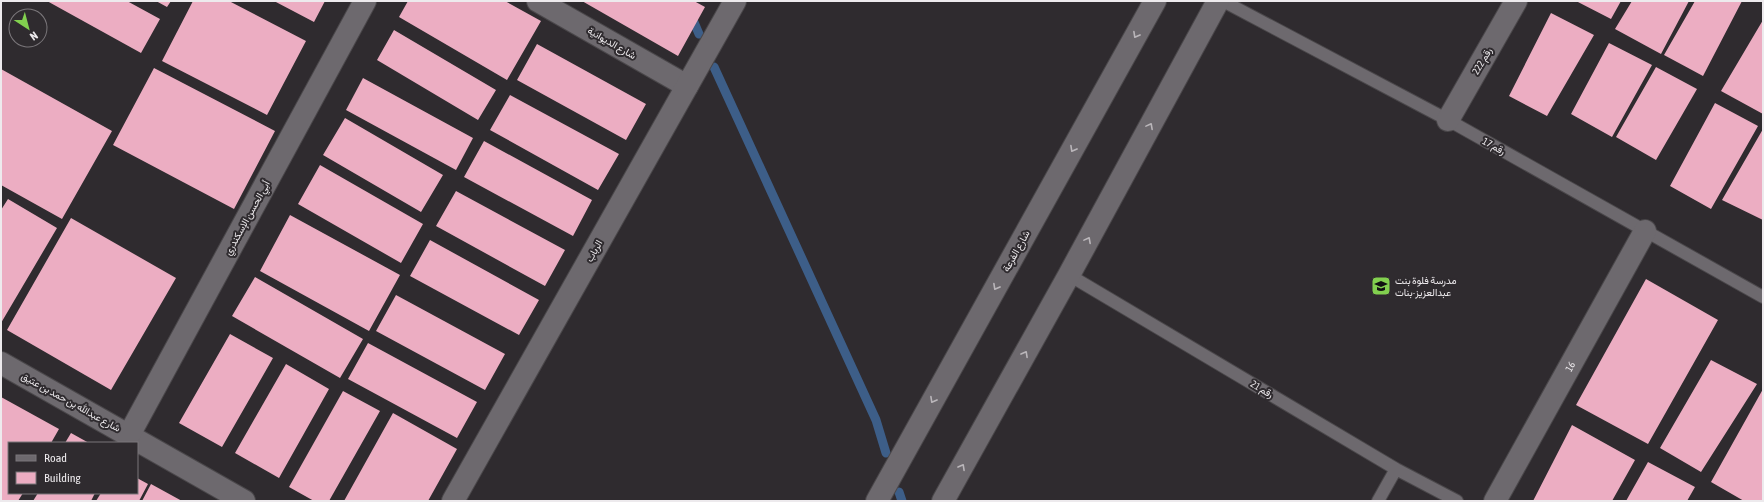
<svg xmlns="http://www.w3.org/2000/svg" width="1764" height="502" viewBox="0 0 1764 502" font-family="'Asap Condensed',Vazirmatn,sans-serif">
  <style>
    .lines { fill: none; stroke-linecap: round; stroke-linejoin: round }
    .stream { stroke: #3d5e88; stroke-width: 9 }
    .building { fill: #ecadc2 }
    .lane-casing { stroke: #4a474a; stroke-width: 14 }
    .street-casing { stroke: #4a474a; stroke-width: 24 }
    .secondary-casing { stroke: #4a474a; stroke-width: 24 }
    .lane { stroke: #6d696e; stroke-width: 12 }
    .street { stroke: #6d696e; stroke-width: 22 }
    .secondary { stroke: #6d696e; stroke-width: 22 }
    .oneway { stroke: #bab6ba }
    .labels { text-anchor: middle; dominant-baseline: central; stroke-width: 4; stroke-linejoin: round; paint-order: stroke }
    .street-label { font-size: 10px; fill: #edeaed; stroke: #2f2b2f }
    .poi-label { font-size: 10px; fill: #edeaed; stroke: #2f2b2f; text-anchor: start }
  </style>
  <rect width="100%" height="100%" fill="#2f2b2f"/>
  <g class="lines">
    <path class="stream" d="M685,1L699,34
      M714,67L876,420L886,453
      M899,492L902,501"/>
  </g>
  <path class="building" d="M47,1H127L160,19L141,53Z
    M156,1H171L167,7Z
    M193,1H229L306,41L267,115L162,61Z
    M274,1H325L314,22Z
    M408,1H505L541,21L507,80L399,17Z
    M582,1H694L705,7L678,56Z
    M1576,1H1621L1611,19Z
    M1632,1H1689L1661,54L1615,29Z
    M1695,1H1742L1703,76L1664,55Z
    M1551,13L1594,35L1547,116L1509,96Z
    M1763,20V114L1721,91Z
    M394,30L496,90L478,120L377,60Z
    M1609,43L1652,65L1612,137L1571,114Z
    M537,44L646,104L626,140L517,80Z
    M1656,67L1697,89L1656,160L1616,137Z
    M154,68L275,131L234,209L113,145Z
    M1,69L112,131L62,219L1,185Z
    M363,78L473,138L456,170L346,110Z
    M510,95L619,154L598,190L490,130Z
    M1715,103L1758,126L1711,209L1670,186Z
    M345,118L443,175L421,212L323,155Z
    M1763,129V220L1722,200Z
    M484,141L592,200L573,236L464,177Z
    M320,165L423,224L401,263L298,204Z
    M456,191L565,250L545,286L436,226Z
    M8,199L57,228L1,323V210Z
    M290,215L400,275L369,331L260,271Z
    M71,218L176,278L111,390L7,330Z
    M430,240L539,300L519,335L410,276Z
    M255,277L363,339L340,378L232,316Z
    M1646,279L1718,320L1648,444L1576,405Z
    M396,295L505,354L485,390L376,331Z
    M230,334L273,358L222,447L179,423Z
    M368,343L477,402L457,438L348,379Z
    M1711,360L1757,384L1701,472L1660,448Z
    M286,364L329,389L279,478L235,453Z
    M1763,389V501H1744L1711,482Z
    M343,391L380,411L329,501H314L289,487Z
    M1,397L59,429L51,443H9V493H23L18,501H1Z
    M393,413L457,449L428,501H344Z
    M1572,425L1635,460L1612,501H1533Z
    M71,433L89,443H65Z
    M1648,462L1695,487L1687,501H1626Z
    M137,478L148,484L139,501H96L101,493H137Z
    M151,484L182,501H142Z
    M38,493H95L91,501H33Z"/>
  <g class="lines">
    <g class="lane-casing">
      <path id="lane" d="M1223,1L1448,120L1763,297
        M1069,275L1396,469L1457,501
        M1378,501L1396,469"/>
    </g>
    <g class="street-casing">
      <g id="street">
        <path d="M538,1L687,86"/>
        <path d="M1448,120L1516,1"/>
        <path d="M1,363L244,501"/>
        <path d="M129,435L365,1"/>
        <path d="M453,501L735,1"/>
        <path id="s1" d="M1495,501L1645,231"/>
      </g>
    </g>
    <g class="secondary-casing">
      <path id="secondary" d="M877,501L1155,1
        M943,501L1069,275L1218,1"/>
    </g>
    <use href="#lane" class="lane"/>
    <use href="#street" class="street"/>
    <use href="#secondary" class="secondary"/>
  </g>
  <defs><path id="oneway-chevron" d="M-2-3.5L2.5 0L-2 3.5" fill="none" stroke-width="1.6" stroke-linecap="round" stroke-linejoin="round"/></defs>
  <g class="oneway">
    <use href="#oneway-chevron" transform="translate(1136 35) rotate(119)"/>
    <use href="#oneway-chevron" transform="translate(1150 126) rotate(-62)"/>
    <use href="#oneway-chevron" transform="translate(1073 149) rotate(119)"/>
    <use href="#oneway-chevron" transform="translate(1088 240) rotate(-62)"/>
    <use href="#oneway-chevron" transform="translate(996 287) rotate(119)"/>
    <use href="#oneway-chevron" transform="translate(1025 354) rotate(-61)"/>
    <use href="#oneway-chevron" transform="translate(933 400) rotate(119)"/>
    <use href="#oneway-chevron" transform="translate(962 467) rotate(-61)"/>
  </g>
  <defs>
    <g id="school-square" transform="scale(1)"><rect x="-9" y="-9" width="18" height="18" rx="4" fill="#82d04f" stroke="#2f2b2f"/><path d="M0-5L7-2L0 1L-7-2ZM-4 1L0 2.5L4 1V4Q0 6-4 4Z" fill="#111"/></g>
  </defs>
  <g fill-rule="evenodd">
    <use href="#school-square" x="1381" y="286"/>
  </g>
  <g class="labels">
    <g class="street-label">
      <text transform="translate(612 43) rotate(30)">شارع الديوانية</text>
      <text transform="translate(1482 61) rotate(-60)">رقم 222</text>
      <text transform="translate(1494 146) rotate(29)">رقم 17</text>
      <text transform="translate(247 218) rotate(-61)">أبي الحسن الإسكندري</text>
      <text transform="translate(594 251) rotate(-61)">الرباب</text>
      <text transform="translate(1016 251) rotate(-61)">شارع الفرعة</text>
      <text stroke="none"><textPath href="#s1" startOffset="154">16</textPath></text>
      <text transform="translate(1262 389) rotate(31)">رقم 21</text>
      <text transform="translate(71 402) rotate(29)">شارع عبدالله بن حمد بن عتيق</text>
    </g>
    <g class="poi-label">
      <text x="1395" y="280">مدرسة فلوة بنت<tspan x="1395" dy="12">عبدالعزيز-بنات</tspan></text>
    </g>
  </g>
  <rect width="1764" height="502" fill="none" stroke="#edeaed" stroke-width="4"/>
  <rect x="8" y="442" width="130" height="52" fill="#2f2b2f" stroke="#7b777b"/>
  <rect x="16" y="455" width="20" height="6" fill="#6d696e" stroke="#7b777b"/>
  <text x="44" y="462" font-size="12" fill="#edeaed">Road</text>
  <rect x="16" y="472" width="20" height="12" fill="#ecadc2" stroke="#7b777b"/>
  <text x="44" y="482" font-size="12" fill="#edeaed">Building</text>
  <g transform="translate(28 28) rotate(144)"><circle r="19" fill="#2f2b2f" stroke="#7b777b"/>
  <path d="M0-3L7 15L0 10L-7 15Z" fill="#82d04f"/>
  <text y="-6" font-size="11" font-weight="bold" text-anchor="middle" fill="#edeaed">N</text>
  </g>
</svg>
